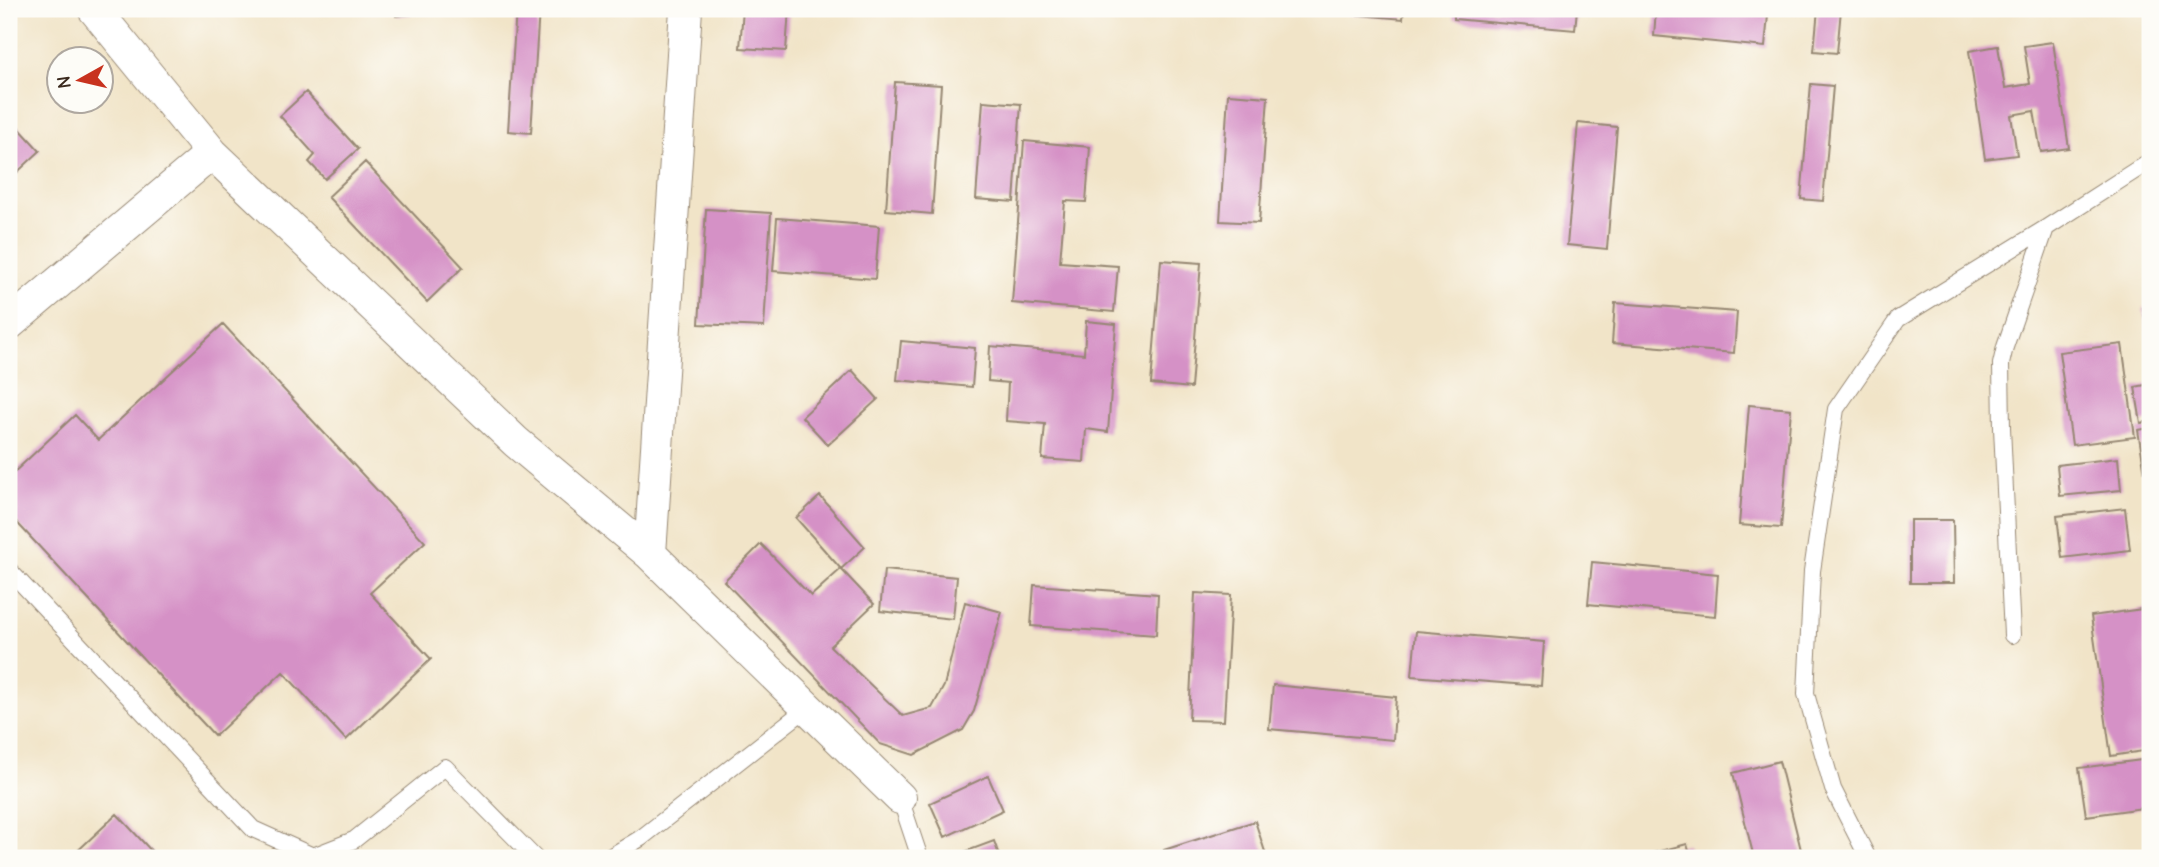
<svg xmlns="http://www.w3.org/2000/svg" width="2159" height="867" viewBox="0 0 2159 867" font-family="'Comic Neue',sans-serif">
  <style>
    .building { fill: #d591c6 }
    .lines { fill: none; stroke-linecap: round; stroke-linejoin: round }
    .lane-casing { stroke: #968773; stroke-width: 18 }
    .street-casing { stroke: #968773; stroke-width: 34 }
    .lane { stroke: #fff; stroke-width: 16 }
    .street { stroke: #fff; stroke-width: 32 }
  </style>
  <rect width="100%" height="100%" fill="#fdfcf7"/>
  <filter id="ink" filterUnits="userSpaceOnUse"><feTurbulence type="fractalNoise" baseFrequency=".0143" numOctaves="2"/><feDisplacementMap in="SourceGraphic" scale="14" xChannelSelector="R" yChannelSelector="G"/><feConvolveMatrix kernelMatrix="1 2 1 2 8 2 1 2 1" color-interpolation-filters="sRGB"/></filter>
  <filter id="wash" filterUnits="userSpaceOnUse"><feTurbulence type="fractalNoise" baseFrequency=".00686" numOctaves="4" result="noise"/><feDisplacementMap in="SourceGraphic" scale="28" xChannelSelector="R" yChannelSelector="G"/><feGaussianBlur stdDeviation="1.57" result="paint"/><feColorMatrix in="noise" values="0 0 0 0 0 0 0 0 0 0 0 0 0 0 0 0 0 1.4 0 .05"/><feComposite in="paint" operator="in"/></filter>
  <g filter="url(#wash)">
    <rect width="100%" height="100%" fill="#f1e4c8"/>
    <g id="blocks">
      <path class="building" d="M395,9H420L421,13L396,16Z
        M516,9H539L531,133L508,131Z
        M743,9H789L786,51L740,48Z
        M1317,9H1404L1403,19L1317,11Z
        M1454,9H1577L1575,30L1454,19Z
        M1656,9H1701L1768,15L1765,47L1654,36Z
        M1818,9H1841L1837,53L1814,51Z
        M2053,42L2069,148L2041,152L2034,111L2011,115L2017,155L1985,159L1969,51L1998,46L2005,88L2030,84L2024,46Z
        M895,82L941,85L932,214L886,210Z
        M1811,84L1833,86L1823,201L1801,199Z
        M306,92L358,149L325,179L309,162L315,155L280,116Z
        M1228,94L1268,97L1259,223L1220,221Z
        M983,101L1021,104L1014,202L976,199Z
        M9,117L40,151L9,180Z
        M1578,123L1617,127L1607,249L1567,245Z
        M1024,141L1090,147L1086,202L1065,201L1060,262L1118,266L1114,312L1012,303Z
        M365,162L463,267L427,302L328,197Z
        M706,209L771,213L764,327L699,324Z
        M777,218L879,226L875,279L773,271Z
        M1161,260L1201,263L1191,388L1151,384Z
        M1615,303L1737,312L1734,353L1612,343Z
        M2150,307V340H2149L2143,308Z
        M1086,321L1116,324L1108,432L1086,429L1084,462L1042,459L1045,424L1006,421L1008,383L988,381L990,346L1084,354Z
        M223,324L425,542L370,593L431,659L346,740L283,672L215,736L9,514V477L75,415L98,440Z
        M901,341L975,348L972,387L897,380Z
        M2122,344L2135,437L2072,445L2059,352Z
        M852,370L878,399L828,445L802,417Z
        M2150,384V421L2141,423L2135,387Z
        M1749,405L1791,409L1781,528L1739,525Z
        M2150,428V499H2149L2138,430Z
        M2118,458L2121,490L2060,496L2057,465Z
        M820,496L865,547L841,569L874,604L830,646L903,716L932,708L944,686L965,602L1002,612L974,711L963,730L914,755L880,744L724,581L761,544L811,596L841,569L796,518Z
        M2125,508L2130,550L2062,558L2057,516Z
        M1910,520H1953L1954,583H1910Z
        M1592,562L1718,574L1715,616L1588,604Z
        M884,570L957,577L953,619L880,611Z
        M1034,585L1158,594L1156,635L1031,626Z
        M1195,593L1231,595L1224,721L1189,720Z
        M2150,608V750L2111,756L2091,616Z
        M1416,631L1544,642L1541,686L1412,676Z
        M1273,685L1396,697L1393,740L1269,729Z
        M2150,759V807L2086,816L2079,768Z
        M1779,761L1803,858H1754L1733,773Z
        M988,776L1003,810L945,837L930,803Z
        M117,814L157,857L156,858H70Z
        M1255,821L1267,858H1167L1164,850Z
        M994,841L1000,858H957L956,855Z
        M1687,844L1691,858H1637V857Z"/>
    </g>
  </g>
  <g filter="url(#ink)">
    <use href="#blocks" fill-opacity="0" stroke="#968773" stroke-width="2"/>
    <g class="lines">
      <g class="lane-casing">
        <path id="lane" d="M9,570L253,829L313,856L354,840L445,767L535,858
          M2012,635L2002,428L2001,364L2005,347L2046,228
          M900,798L920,858
          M608,858L641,838L807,708
          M1868,858L1833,789L1806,694L1812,571L1836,409L1898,319L2046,228L2150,161"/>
      </g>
      <g class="street-casing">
        <path id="street" d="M94,9L212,153L516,442L650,554L900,798
          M9,324L212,153
          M650,554L686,9"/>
      </g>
      <use href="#lane" class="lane"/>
      <use href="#street" class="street"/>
    </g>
  </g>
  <rect width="2159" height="867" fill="none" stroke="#fdfcf7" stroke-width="35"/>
  <g transform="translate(80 80) rotate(262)"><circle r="33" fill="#fdfcf7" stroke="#afa8a0" stroke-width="2"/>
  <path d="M0-5L12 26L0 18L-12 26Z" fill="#c8321e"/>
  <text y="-10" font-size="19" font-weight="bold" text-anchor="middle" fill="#3b2a1e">N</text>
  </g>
</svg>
